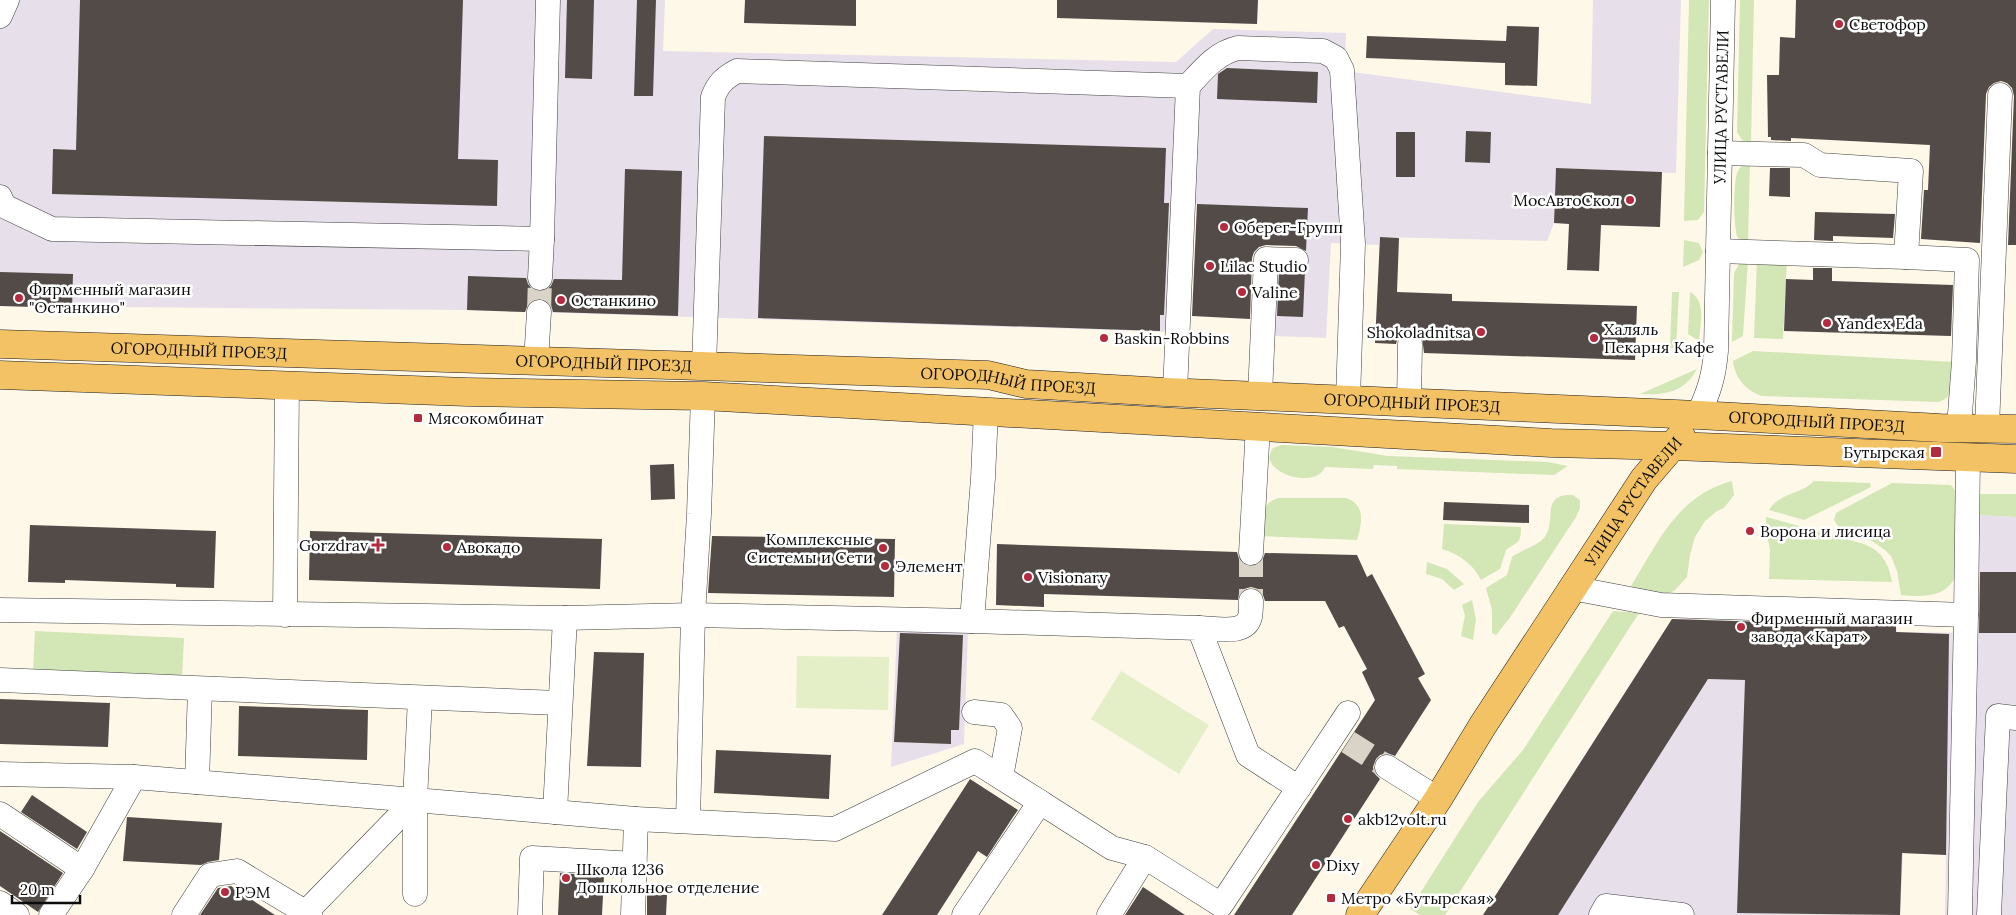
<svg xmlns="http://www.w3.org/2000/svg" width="2016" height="915" viewBox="0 0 2016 915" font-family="Lora,serif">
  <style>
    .industrial { fill: #e7dfea }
    .green { fill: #d3e6b5 }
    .pitch { fill: #e4eec7 }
    .building { fill: #534b48 }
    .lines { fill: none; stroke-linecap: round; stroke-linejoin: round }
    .minor-tunnel { stroke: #dad4c8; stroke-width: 24; stroke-dasharray: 24 12; stroke-linecap: butt }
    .minor-casing { stroke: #3e3e3e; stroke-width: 25 }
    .major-casing { stroke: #1c1c1c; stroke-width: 29 }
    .minor { stroke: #fff; stroke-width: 24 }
    .major { stroke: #f3c265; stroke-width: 28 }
    .poi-dot { fill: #b42a3e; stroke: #fff; stroke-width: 2 }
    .labels { text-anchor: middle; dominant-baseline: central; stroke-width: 5; stroke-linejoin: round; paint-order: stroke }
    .poi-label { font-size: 16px; fill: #0b0b0b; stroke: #fff; text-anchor: start }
    .street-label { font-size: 16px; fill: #0b0b0b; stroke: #fff }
  </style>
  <rect width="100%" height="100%" fill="#fef8e9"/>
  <path class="industrial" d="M0,0H665L663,51L1176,62L1213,29L1346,33L1345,71L1591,104L1593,0H1681L1676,173L1556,168L1554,223L1547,241L1380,237L1379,245L1331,243L1326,338L1274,336L1277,270L1305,271L1308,209L1190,204L1173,332L467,310L0,306Z
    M1979,515L2016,517V915H1945L1946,855L1903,853L1900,915H1483L1672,619L1896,625L1897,632L1974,633Z
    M897,629L968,631L964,744L891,767Z"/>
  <path class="green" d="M1689,0H1709L1704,212L1698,220L1684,221Z
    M1740,0H1754L1751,144L1742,140L1737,132Z
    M1750,162L1748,243L1738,238C1733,230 1733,179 1738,171C1740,166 1745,163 1750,162Z
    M1684,240L1699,243L1703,252L1699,260L1683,267Z
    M1748,260L1743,336L1732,342L1734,273L1739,264Z
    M1757,260H1787L1783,339L1754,338Z
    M1672,292H1679L1676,348H1670Z
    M1690,292C1707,301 1700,325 1699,341L1688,334Z
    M1753,351L1955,362C1954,379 1956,397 1938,402L1762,396C1746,391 1735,378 1733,361Z
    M1697,369C1684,393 1665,395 1640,394Z
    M1282,445L1332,447L1388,456L1548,462L1568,466L1554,475L1397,469V466L1374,465L1373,469L1325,467C1316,491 1255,472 1273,448Z
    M1732,481L1734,495L1724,508L1717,511L1705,521L1695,537L1690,555L1687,577L1674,591L1666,594L1635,589L1631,586C1659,541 1677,496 1732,481Z
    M1814,481L1870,483L1871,487L1804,520L1769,510C1780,492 1801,495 1814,481Z
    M1892,483L1951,485L1957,493L1956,575C1947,598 1922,597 1901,595L1897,571L1891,556L1885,550L1872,541L1842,532L1834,520L1836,513Z
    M1980,494H2016V517L1979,515Z
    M1566,495H1573L1580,500V508L1576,517L1509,619L1496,635L1492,633V610L1486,588L1507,575L1512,557C1523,549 1542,545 1547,533C1554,518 1544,498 1566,495Z
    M1279,498H1346C1366,505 1362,523 1357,540L1258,536C1261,520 1261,502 1279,498Z
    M1766,517L1864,544C1882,551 1889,564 1892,582L1769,579L1770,550L1766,529Z
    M1444,524L1521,527C1521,544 1518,541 1506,550L1500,569L1481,580C1473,564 1459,554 1442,549Z
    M1427,562L1447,569L1464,584L1454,590L1442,579L1426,574Z
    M1472,600L1476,619L1473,640L1461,636L1465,616L1462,605Z
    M1613,611L1639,613L1445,915H1420L1410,909L1478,802L1523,750Z
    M35,631L184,638L182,678L33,671Z"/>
  <path class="pitch" d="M797,656L889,657L888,710L796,708Z
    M1121,671L1209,725L1179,774L1091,719Z"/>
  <path class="building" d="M80,0H463L458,159L498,160L497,206L52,194L53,149L76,150Z
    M567,0H594L592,79L565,78Z
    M637,0H656L653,96H634Z
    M745,0H856V26L744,23Z
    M1057,0H1258L1257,24L1057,18Z
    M1796,0H2016V245H2008L2014,96L2012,88L2007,83L2001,81L1994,83L1989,87L1986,94L1980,243L1921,239L1924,190H1928L1930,145L1791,138V141L1771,140V137H1768L1767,75H1779L1780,37L1795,38Z
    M1507,26L1539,27L1537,86L1505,85V63L1366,58L1367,36L1506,41Z
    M1227,68L1318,72L1317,103L1217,99L1218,74Z
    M1466,131L1491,132L1490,163L1465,162Z
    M1396,132H1415V177H1396Z
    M764,136L1166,148L1164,203H1169L1164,315H1160V331L758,318Z
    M1556,168L1662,172L1660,227L1601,225L1599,271L1567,270L1569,224L1554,223Z
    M1770,168H1790V197L1769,196Z
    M625,169L682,171L678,316L553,312L551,305L547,301L539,298L532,300L528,304L525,312L467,310L468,276L526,278L528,284L532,289L540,292L546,290L551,286L554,279L622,280Z
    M1197,204L1308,208L1306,251L1296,246L1266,245L1259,247L1254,252L1252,258L1250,319L1192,316Z
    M1815,212L1895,214L1893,238L1833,236V241L1814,240Z
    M1380,237L1399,238L1397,292L1452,294V301L1637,306L1635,360L1424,353L1422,337L1417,333L1411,330L1403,332L1398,337L1396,344L1375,343Z
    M1813,268H1832V281L1953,285L1951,336L1784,331L1786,279L1813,280Z
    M1305,270L1303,317L1277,316L1279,273L1296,274Z
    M0,272L73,274L72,308L0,306Z
    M674,464L675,499L651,500L650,465Z
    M1444,502L1529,505V523L1443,520Z
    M30,525L216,531L214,588L176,587V584L65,580V583L28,582Z
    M310,531L602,539L600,589L309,580Z
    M712,536L895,539L894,597L708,593Z
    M997,544L1237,552L1239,559L1243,564L1251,567L1257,565L1262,561L1265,553L1357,555L1367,577L1372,574L1425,674L1418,678L1431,700L1395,756L1387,753L1380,755L1376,759L1373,767L1375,774L1380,779L1292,915H1234L1375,700L1362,672L1367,669L1344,626L1339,628L1325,601H1265L1263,595L1258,589L1251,587L1244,589L1239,594L1238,600L1044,594V607L996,605Z
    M1980,572H2016V633H1979Z
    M1672,619L1896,626V632L1949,634L1946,855L1902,853L1900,915L1737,913L1745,680L1708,679L1558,915H1483Z
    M900,633L963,635L959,730H951V744L894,742Z
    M594,652L644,653L641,767L587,766Z
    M0,699L110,703L108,747L0,744Z
    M239,706L368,710L367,760L238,756Z
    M716,750L831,755L829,799L714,793Z
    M970,779L1018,810L1013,817L987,857L978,851L937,915H882Z
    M32,795L87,832L77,849L21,812Z
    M127,817L222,823L219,860L208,862L201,865L123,861Z
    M0,831L63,873L38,912L0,886Z
    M560,873L604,876L602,915H558Z
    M231,886L275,915H200L218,888Z
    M1143,887L1185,915H1125Z
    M647,894L667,895L666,915H647Z"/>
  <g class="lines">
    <path class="minor-tunnel" d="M539,312L540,278
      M1251,553V601
      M1348,742L1387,767"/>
    <g class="minor-casing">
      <g id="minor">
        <path d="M0,16L7,0"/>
        <path d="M0,197L4,206L52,229L542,239L548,0"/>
        <path d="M1718,251L1906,257L1911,171L1820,165L1804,155L1720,153"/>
        <path d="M1906,257L1967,260L1964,361L1959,427"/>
        <path d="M540,278L542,239"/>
        <path d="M536,361L539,312"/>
        <path d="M704,367L713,97C718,84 724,78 737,71L1188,86"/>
        <path d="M1175,392L1188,86C1203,70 1216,53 1238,48L1323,51L1336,58L1342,70L1353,244L1348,400"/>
        <path d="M1260,395L1266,259L1296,260"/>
        <path d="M1409,403L1410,344"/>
        <path d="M986,411L983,478L972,621L1199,628L1248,755L1299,788"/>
        <path id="s1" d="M1698,415C1709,392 1714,376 1716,351L1723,0"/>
        <path d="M1987,428L2000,95"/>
        <path d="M1251,553L1258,426"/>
        <path d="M1572,588L1661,605L1966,615L1968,457"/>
        <path d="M0,610L565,618L693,615L972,621"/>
        <path d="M285,615L287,384"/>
        <path d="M1199,628C1214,628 1245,636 1250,617C1251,612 1251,606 1251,601"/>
        <path d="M0,680L559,703"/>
        <path d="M974,712L1001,715L1010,728L1001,777"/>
        <path d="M1387,767L1438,799"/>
        <path d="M0,774L134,777L415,800"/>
        <path d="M197,782L200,689"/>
        <path d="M555,812L565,618"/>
        <path d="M0,814L82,869"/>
        <path d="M688,821L693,615L699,514L703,396"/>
        <path d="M415,894V800L420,698"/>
        <path d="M0,903L17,915"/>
        <path d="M51,915L82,869L134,777"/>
        <path d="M184,915L210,875L237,871L310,915"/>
        <path d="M303,915L415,800L636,819L835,829L975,761L1040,802"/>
        <path d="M530,915L532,858L635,864"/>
        <path d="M633,915L636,819"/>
        <path d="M964,915L1040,802L1112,848L1145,857"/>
        <path d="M1109,915L1145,857L1221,905L1348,713"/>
        <path d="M1601,915L1606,906L1682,915"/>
        <path d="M1960,915L1966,615"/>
        <path d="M1989,915L1998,716L2016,718"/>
      </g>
    </g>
    <g class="major-casing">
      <g id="major">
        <path id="s2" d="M0,344L988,375L1026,384L1165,392L1698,415L1940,428L2016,429"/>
        <path d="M0,375L467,392L703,396L1551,443L1673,446L2016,459"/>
        <path id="s3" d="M1360,915L1438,799L1483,725L1644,479L1681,436"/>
      </g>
    </g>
    <use href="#minor" class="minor"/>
    <use href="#major" class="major"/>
  </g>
  <g class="poi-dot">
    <circle cx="1839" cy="24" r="5"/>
    <circle cx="1630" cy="200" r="5"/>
    <circle cx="1224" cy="227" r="5"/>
    <circle cx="1210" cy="266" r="5"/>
    <circle cx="1242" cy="292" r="5"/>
    <circle cx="19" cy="298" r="5"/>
    <circle cx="561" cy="300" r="5"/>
    <circle cx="1827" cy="323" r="5"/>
    <circle cx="1481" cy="332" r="5"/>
    <circle cx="1104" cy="338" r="5"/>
    <circle cx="1594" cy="338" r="5"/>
    <rect x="413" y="413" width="10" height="10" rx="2.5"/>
    <rect x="1930" y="446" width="12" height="12" rx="2.5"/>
    <circle cx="1750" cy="531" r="5"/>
    <path d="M375.5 537.5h5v5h5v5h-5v5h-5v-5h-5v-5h5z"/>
    <circle cx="447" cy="547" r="5"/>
    <circle cx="883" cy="548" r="5"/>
    <circle cx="885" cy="566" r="5"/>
    <circle cx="1028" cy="577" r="5"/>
    <circle cx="1741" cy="627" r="5"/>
    <circle cx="1348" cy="819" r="5"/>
    <circle cx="1316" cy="865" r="5"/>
    <circle cx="566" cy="878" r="5"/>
    <circle cx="225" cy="892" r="5"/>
    <rect x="1326" y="893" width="10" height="10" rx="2.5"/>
  </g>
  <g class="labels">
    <g class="poi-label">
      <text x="1849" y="24">Светофор</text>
      <text x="1620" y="200" text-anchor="end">МосАвтоСкол</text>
      <text x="1234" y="227">Оберег-Групп</text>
      <text x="1220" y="266">Lilac Studio</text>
      <text x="29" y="289">Фирменный магазин<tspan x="29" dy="18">"Останкино"</tspan></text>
      <text x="1252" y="292">Valine</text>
      <text x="571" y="300">Останкино</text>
      <text x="1837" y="323">Yandex Eda</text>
      <text x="1604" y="329">Халяль<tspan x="1604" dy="18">Пекарня Кафе</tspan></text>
      <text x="1471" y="332" text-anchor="end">Shokoladnitsa</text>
      <text x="1114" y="338">Baskin-Robbins</text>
      <text x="428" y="418">Мясокомбинат</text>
      <text x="1925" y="452" text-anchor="end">Бутырская</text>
      <text x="1760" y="531">Ворона и лисица</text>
      <text x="873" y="539" text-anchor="end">Комплексные<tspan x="873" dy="18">Системы и Сети</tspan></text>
      <text x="368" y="545" text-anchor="end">Gorzdrav</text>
      <text x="457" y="547">Авокадо</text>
      <text x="895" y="566">Элемент</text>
      <text x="1038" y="577">Visionary</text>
      <text x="1751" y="618">Фирменный магазин<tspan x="1751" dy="18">завода «Карат»</tspan></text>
      <text x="1358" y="819">akb12volt.ru</text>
      <text x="1326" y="865">Dixy</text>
      <text x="576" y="869">Школа 1236<tspan x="576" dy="18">Дошкольное отделение</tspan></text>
      <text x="235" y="892">РЭМ</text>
      <text x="1341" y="898">Метро «Бутырская»</text>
    </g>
    <g class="street-label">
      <text stroke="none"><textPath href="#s1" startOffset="311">УЛИЦА РУСТАВЕЛИ</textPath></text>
      <text stroke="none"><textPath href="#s2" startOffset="199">ОГОРОДНЫЙ ПРОЕЗД</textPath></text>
      <text stroke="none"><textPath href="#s2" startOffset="604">ОГОРОДНЫЙ ПРОЕЗД</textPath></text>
      <text stroke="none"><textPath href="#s2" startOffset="1009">ОГОРОДНЫЙ ПРОЕЗД</textPath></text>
      <text stroke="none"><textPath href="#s2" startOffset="1414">ОГОРОДНЫЙ ПРОЕЗД</textPath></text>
      <text stroke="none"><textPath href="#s2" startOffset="1819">ОГОРОДНЫЙ ПРОЕЗД</textPath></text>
      <text stroke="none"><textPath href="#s3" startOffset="496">УЛИЦА РУСТАВЕЛИ</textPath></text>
    </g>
  </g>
  <path d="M12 895v8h68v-8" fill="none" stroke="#0b0b0b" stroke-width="2.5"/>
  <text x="20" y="895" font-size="15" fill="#0b0b0b" stroke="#ffffff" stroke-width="4" paint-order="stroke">20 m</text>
</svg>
